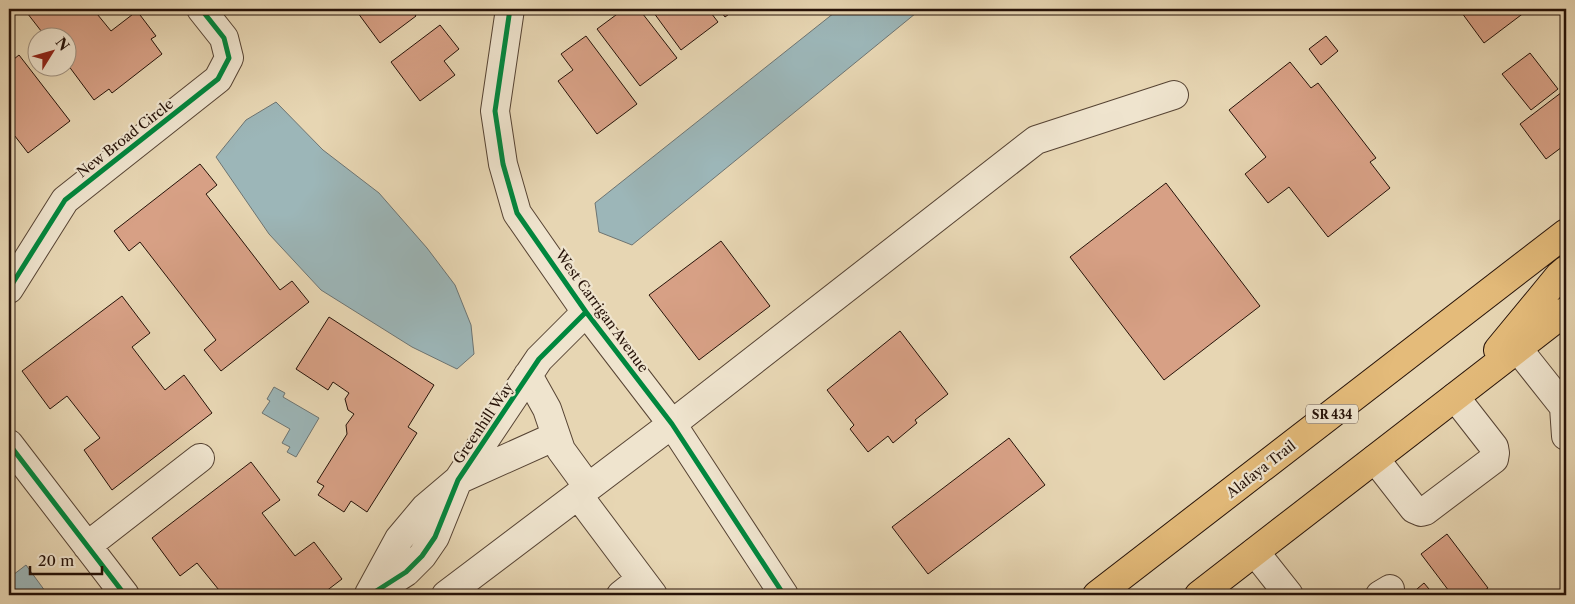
<svg xmlns="http://www.w3.org/2000/svg" width="1575" height="604" viewBox="0 0 1575 604" font-family="'Libre Caslon Text',serif">
  <style>
    .water { fill: #9cb6b8; stroke: #6d7472 }
    .building { fill: #d7a085; stroke: #261208 }
    .lines { fill: none; stroke-linecap: round; stroke-linejoin: round }
    .minor-casing { stroke: #564333; stroke-width: 30 }
    .major-casing { stroke: #261208; stroke-width: 30 }
    .minor { stroke: #efe4ce; stroke-width: 28 }
    .major { stroke: #e4bb7a; stroke-width: 28 }
    .cycleway-casing { stroke: #efe4ce; stroke-width: 8 }
    .cycleway { stroke: #00873e; stroke-width: 5 }
    .labels { text-anchor: middle; dominant-baseline: central; stroke-width: 4.5; stroke-linejoin: round; paint-order: stroke }
    .shield { fill: #efe4ce; stroke: #625143; stroke-width: 1 }
    .shield-label { font-size: 12px; font-weight: bold; fill: #261208 }
    .street-label { font-size: 14px; fill: #261208; stroke: #efe4ce }
  </style>
  <rect width="100%" height="100%" fill="#e7d6b3"/>
  <filter id="stains"><feTurbulence type="fractalNoise" baseFrequency=".004" numOctaves="4"/><feColorMatrix values="0 0 0 0 .2 0 0 0 0 .09 0 0 0 0 .02 0 0 0 .5 -.17"/></filter>
  <radialGradient id="worn" r=".72"><stop offset=".6" stop-color="#630" stop-opacity="0"/><stop offset="1" stop-color="#630" stop-opacity=".3"/></radialGradient>
  <path class="water" d="M839,9H921L632,245L599,232L595,203Z
    M276,102L323,150L379,193L427,248L455,285L471,325L474,354L457,369L412,347L321,290L269,234L216,157L246,120Z
    M274,387L285,393L283,397L319,418L296,457L287,452L290,447L282,443L290,429L262,413L270,401L267,399Z
    M26,565L48,595H9V578Z"/>
  <path class="building" d="M24,9H93L111,31L137,11L156,36L151,39L162,54L112,93L109,89L94,100L68,65V60L71,58L68,53V38H55L51,32L45,36Z
    M355,9H411L416,16L380,43Z
    M624,9H639L677,58L640,86L597,29Z
    M651,9H708L718,22L681,50Z
    M719,9H736L725,17Z
    M1459,9H1529L1484,43Z
    M440,25L459,49L444,61L455,75L420,101L391,62Z
    M586,36L637,104L597,134L558,81L573,70L561,54Z
    M1326,36L1338,51L1321,65L1309,49Z
    M1530,53L1558,89L1531,110L1502,74Z
    M19,55L70,121L28,153L11,131L9,133V63Z
    M1290,62L1311,88L1318,83L1376,158L1370,162L1390,188L1328,237L1289,187L1268,203L1245,174L1266,157L1229,110Z
    M1566,89V144L1546,159L1520,124Z
    M200,164L217,185L206,194L280,290L292,281L309,302L221,371L204,350L216,340L140,242L129,251L114,231Z
    M1166,183L1260,306L1164,380L1070,257Z
    M721,241L770,306L699,360L649,295Z
    M122,296L150,333L132,347L165,390L184,375L212,413L112,490L84,450L100,438L67,396L50,409L22,371Z
    M329,317L434,385L408,427L417,433L367,512L351,501L344,512L318,495L324,486L317,482L347,434L346,425L354,414L348,410L345,399L349,393L333,382L328,390L296,369Z
    M900,331L948,394L915,420L917,423L893,443L888,436L868,452L850,429L854,425L827,390Z
    M1009,438L1045,485L928,574L892,527Z
    M251,462L280,500L262,513L295,556L314,542L342,579L321,595H223L197,563L180,576L152,538Z
    M1447,534L1488,588L1478,595H1452L1421,554Z
    M1424,583L1434,595H1410Z"/>
  <g class="lines">
    <g class="minor-casing">
      <path id="minor" d="M510,9L495,111L503,164L517,213L586,312L672,424L784,595
        M9,289L65,200L218,79L229,58L224,38L201,9
        M1518,349L1564,407L1566,436
        M528,375L547,409L561,450L588,487
        M9,444L125,595
        M1375,459L1414,509L1421,512L1425,511L1494,459L1495,453L1494,447L1455,397
        M578,495L653,595
        M87,546L200,458
        M1255,552L1289,595
        M369,594L399,539L425,508L458,480L556,436
        M370,595L406,572L422,556L435,537L458,480L539,359L586,312
        M446,595L672,424L1036,140L1174,95
        M621,595L641,579
        M1380,595L1390,589"/>
    </g>
    <g class="major-casing">
      <path id="major" d="M1498,350L1559,276L1566,270
        M1097,595L1566,233
        M1199,595L1566,311"/>
    </g>
    <use href="#minor" class="minor"/>
    <use href="#major" class="major"/>
    <g class="cycleway-casing">
      <path id="cycleway" d="M510,9L495,111L503,164L517,213L586,312L672,424L784,595
        M9,289L65,200L218,79L229,58L224,38L201,9
        M9,444L125,595
        M370,595L406,572L422,556L435,537L458,480L539,359L586,312"/>
    </g>
    <use href="#cycleway" class="cycleway"/>
  </g>
  <g class="labels">
    <rect class="shield" x="1306" y="404.5" width="52" height="19" rx="4"/>
    <g class="shield-label">
      <text x="1332" y="414">SR 434</text>
    </g>
    <g class="street-label">
      <text transform="translate(125 138) rotate(-38)">New Broad Circle</text>
      <text transform="translate(602 311) rotate(54)">West Carrigan Avenue</text>
      <text transform="translate(483 423) rotate(-56)">Greenhill Way</text>
      <text transform="translate(1261 469) rotate(-38)">Alafaya Trail</text>
    </g>
  </g>
  <rect width="1575" height="604" fill="none" stroke="#e7d6b3" stroke-width="30"/>
  <rect x="10" y="10" width="1555" height="584" fill="none" stroke="#261208" stroke-width="2.5"/>
  <rect x="15" y="15" width="1545" height="574" fill="none" stroke="#261208"/>
  <g transform="translate(52 52) rotate(53)"><circle r="24" fill="#efe4ce" stroke="#9f907f"/>
  <path d="M0-4L9 19L0 12L-9 19Z" fill="#8f2418"/>
  <text y="-8" font-size="14" font-weight="bold" text-anchor="middle" fill="#261208">N</text>
  </g>
  <path d="M30 566v8h72v-8" fill="none" stroke="#261208" stroke-width="2.5"/>
  <text x="38" y="566" font-size="15" fill="#261208" stroke="#efe4ce" stroke-width="4" paint-order="stroke">20 m</text>
  <rect width="100%" height="100%" filter="url(#stains)"/>
  <rect width="100%" height="100%" fill="url(#worn)"/>
</svg>
